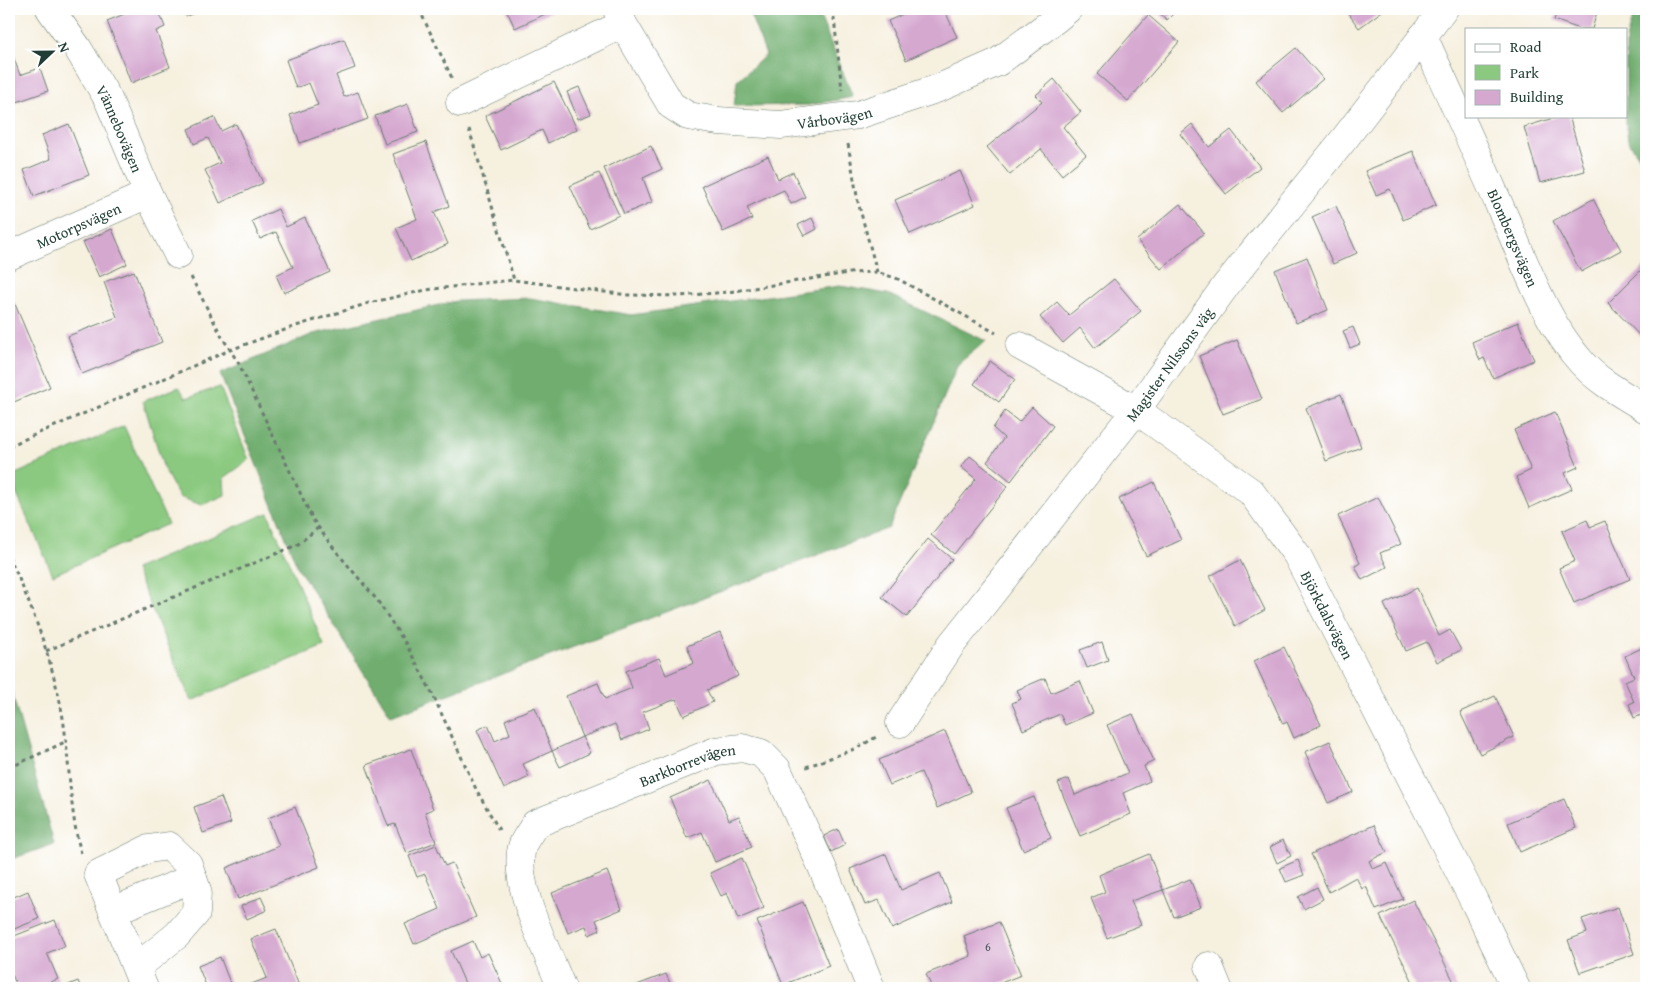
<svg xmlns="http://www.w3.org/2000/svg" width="1655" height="997" viewBox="0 0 1655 997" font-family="'Gentium Book Plus',serif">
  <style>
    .green { fill: #8ac97f; stroke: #54835a }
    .forest { fill: #6fad6e; stroke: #477551 }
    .building { fill: #d5a8d0 }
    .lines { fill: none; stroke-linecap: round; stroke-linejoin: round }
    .street-casing { stroke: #6a7c70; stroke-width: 29 }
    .path { stroke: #6a7c70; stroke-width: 3; stroke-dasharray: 4 4; stroke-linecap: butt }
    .street { stroke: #fff; stroke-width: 28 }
    .labels { text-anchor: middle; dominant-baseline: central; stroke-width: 5; stroke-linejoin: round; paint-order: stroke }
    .number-label { font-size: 12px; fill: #4c585b }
    .street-label { font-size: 15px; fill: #1f3d34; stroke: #fff }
  </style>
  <rect width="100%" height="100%" fill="#fff"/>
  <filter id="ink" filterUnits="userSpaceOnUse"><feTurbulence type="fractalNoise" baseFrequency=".02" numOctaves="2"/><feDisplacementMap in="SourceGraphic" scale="10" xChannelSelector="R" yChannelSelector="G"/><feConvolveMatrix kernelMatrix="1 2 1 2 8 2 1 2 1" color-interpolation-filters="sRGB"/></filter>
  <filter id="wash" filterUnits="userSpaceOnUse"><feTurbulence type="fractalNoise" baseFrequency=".0096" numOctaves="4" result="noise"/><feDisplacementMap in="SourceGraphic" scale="20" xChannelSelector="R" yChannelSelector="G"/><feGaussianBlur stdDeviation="1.12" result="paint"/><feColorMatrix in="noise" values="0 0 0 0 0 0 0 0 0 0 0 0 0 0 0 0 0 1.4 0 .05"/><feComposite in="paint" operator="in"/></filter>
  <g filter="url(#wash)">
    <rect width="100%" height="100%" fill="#f6f0df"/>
    <path class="green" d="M179,387L186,398L220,387L249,460L224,478L225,495L202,505L179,497L164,469L143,401Z
      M124,426L168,524L53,575L9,477Z
      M268,513L324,646L191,701L135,569Z"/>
    <path class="forest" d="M748,9H817L853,97L809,105L734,106L737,81L766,55Z
      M1635,9H1646V167L1628,140L1625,116H1626V39Z
      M840,286L888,294L986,341L958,364L889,528L391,716L298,568L220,374L313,334L456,301L530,298L631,315Z
      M9,682L54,844L9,860Z"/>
    <g id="blocks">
      <path class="building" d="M137,9H158L165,27L156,31L170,67L131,83L107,21Z
        M184,9H207L186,16Z
        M506,9H556L515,28Z
        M909,9H944L957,37L906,60L888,21L910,11Z
        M1155,9H1178L1167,20Z
        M1345,9H1385L1359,28Z
        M1558,9H1598L1592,29H1580L1554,20Z
        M1148,15L1179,42L1128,101L1097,74Z
        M344,39L355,68L336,75L344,97L358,92L368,119L300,143L290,115L318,105L309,83L296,88L286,60Z
        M9,45L20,75L40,68L48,91L14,103L9,88Z
        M1296,48L1323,79L1283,113L1256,81Z
        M1054,79L1081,112L1063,127L1086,155L1062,175L1041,149L1010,175L987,147L1042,102L1036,95Z
        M554,82L577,129L548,143L542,130L501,150L485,116Z
        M579,87L591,114L578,119L567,92Z
        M408,104L418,132L385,144L375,116Z
        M1560,116H1569L1585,171L1540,183L1524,127Z
        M214,117L221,131L236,124L263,183L220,203L205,170L220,163L208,138L194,144L188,129Z
        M69,124L89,175L34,196L24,170L51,159L42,135Z
        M1192,124L1209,147L1231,130L1260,167L1226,194L1180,134Z
        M426,142L449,206L434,212L448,244L411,261L396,228L417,219L393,154Z
        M651,146L662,169L643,178L652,202L624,214L604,168Z
        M1413,151L1436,205L1403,220L1390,189L1376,195L1365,171Z
        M768,156L778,179L793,172L805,197L791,204L784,190L747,207L752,219L723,232L702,186Z
        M960,171L975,205L910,234L895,200Z
        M599,173L619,215L590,229L570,186Z
        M1593,199L1621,250L1581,272L1553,221Z
        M1180,204L1204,233L1161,269L1137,240Z
        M1336,206L1357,253L1333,264L1312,217Z
        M278,209L286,227L305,218L330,272L284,293L276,275L293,267L276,232L260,239L252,221Z
        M812,218L817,229L804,236L798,225Z
        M112,229L127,264L99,277L83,242Z
        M1307,257L1328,310L1296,323L1275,270Z
        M1646,265V342L1608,303Z
        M134,271L162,342L82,374L68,336L117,317L104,282Z
        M1114,279L1141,311L1095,348L1080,328L1063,343L1040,317L1057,302L1069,315Z
        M9,290L50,387L9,404Z
        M1518,322L1534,360L1493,378L1484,358L1480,360L1472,342Z
        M1353,327L1360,344L1350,348L1343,331Z
        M1237,340L1262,399L1223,414L1199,356Z
        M990,361L1015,379L999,402L974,384Z
        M1341,394L1361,447L1326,461L1306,408Z
        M1032,407L1053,426L1011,481L987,462L1004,438L993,428L1005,411L1019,422Z
        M1555,412L1578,467L1565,473L1572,489L1529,508L1516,477L1531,470L1514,430Z
        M970,456L1008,486L954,554L931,535L976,479L961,467Z
        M1154,482L1181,540L1146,556L1119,499Z
        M1378,497L1401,544L1380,553L1387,567L1362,580L1355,566L1360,563L1338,516Z
        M1587,520L1590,527L1605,521L1630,579L1574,603L1559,568L1575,561L1562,531Z
        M928,539L952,559L907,617L882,597Z
        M1240,560L1265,610L1235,626L1210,576Z
        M1417,588L1439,636L1450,630L1461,650L1437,662L1427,642L1406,651L1384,604Z
        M720,632L738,676L707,690L713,702L684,716L676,699L643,712L649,729L622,740L615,724L582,737L566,696L598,683L605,699L632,688L626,671L659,658L666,675L694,663L687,646Z
        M1102,642L1108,660L1087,668L1080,650Z
        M1646,646V713L1634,718L1629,704L1634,702L1625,681L1634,677L1625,656Z
        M1284,647L1321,725L1294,738L1287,722L1283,724L1254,661Z
        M1045,678L1051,693L1080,681L1093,713L1065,725L1060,714L1023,730L1012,703L1021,699L1017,690Z
        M1495,696L1514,737L1480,754L1460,712Z
        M535,707L552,751L582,737L590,753L560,767L552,751L523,764L529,777L504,789L477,730L488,725L495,741L510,734L505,720Z
        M1133,714L1154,761L1144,766L1150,781L1123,793L1131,814L1080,836L1058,783L1069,779L1075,795L1128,773L1107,725Z
        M945,731L971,792L937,808L921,772L890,785L879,760Z
        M1330,741L1353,792L1328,803L1305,752Z
        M411,749L433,809L425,812L436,842L407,853L395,824L388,826L366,765Z
        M711,780L729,820L739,816L752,847L715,862L702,832L687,838L670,798Z
        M221,797L231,823L203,833L194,807Z
        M1034,797L1051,838L1023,850L1006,808Z
        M1564,799L1576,828L1520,852L1508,823Z
        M295,807L319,867L238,899L226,868L279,846L268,818Z
        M1374,825L1387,852L1369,861L1373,869L1387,863L1403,899L1376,910L1366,886L1362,889L1356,877L1329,892L1311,854Z
        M838,829L845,845L831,852L824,836Z
        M1283,840L1291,856L1277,863L1270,847Z
        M436,845L445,866L452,863L476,917L414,944L405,924L440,909L425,874L417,877L409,856Z
        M886,854L901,890L940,873L952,902L892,929L879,900L865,905L850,869Z
        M1149,854L1163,890L1131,901L1141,925L1107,938L1091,898L1105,892L1099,875Z
        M742,858L764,908L738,919L727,893L721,896L710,873Z
        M1298,860L1304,875L1286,882L1280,868Z
        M607,871L622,909L596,920L600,930L589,935L586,926L568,933L552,893Z
        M1190,879L1201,907L1174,917L1163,890Z
        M1317,887L1323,899L1304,909L1298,897Z
        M28,891L39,919L9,931V899Z
        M261,897L267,910L247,919L241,906Z
        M1413,900L1457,988H1416L1380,916Z
        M803,902L829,966L783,985L757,921Z
        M1618,907L1634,954L1580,973L1568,940L1587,933L1582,919Z
        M55,920L65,946L47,953L58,979L36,988H18L9,968V938Z
        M999,922L1021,975L988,988H932L926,974L971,956L964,936Z
        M276,929L300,988H241L267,978L251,939Z
        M473,941L480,957L488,953L504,988H467L451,951Z
        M220,957L232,988H207L198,966Z
        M666,974L672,988H629Z
        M78,981L81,988H61Z"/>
    </g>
  </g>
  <g filter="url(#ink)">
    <use href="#blocks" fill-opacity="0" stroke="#6a7c70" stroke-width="1"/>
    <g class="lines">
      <g class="street-casing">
        <g id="street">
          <path id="s1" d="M50,9L77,47L108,99L148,194L178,255"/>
          <path id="s2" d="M617,9L623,24L671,105L688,116L718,121L781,125L858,115L939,88L998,62L1056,19L1068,9"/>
          <path id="s3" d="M1423,36C1449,93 1476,151 1501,209C1525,261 1543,319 1582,363C1600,383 1624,395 1646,409"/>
          <path d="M460,103L623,24"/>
          <path id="s4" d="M9,256L148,194"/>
          <path id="s5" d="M1020,346L1136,410L1251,492L1297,555L1474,901L1516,988"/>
          <path id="s6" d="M900,723L951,645L1136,410L1227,284L1345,138L1444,9"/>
          <path d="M113,911L193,878"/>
          <path d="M1209,966L1218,988"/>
          <path d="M136,968L177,935L196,913L197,890L188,864L169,846L148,849L98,874L144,988"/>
          <path id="s7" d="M562,988C548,953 510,880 523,844C526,837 532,830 535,824L716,751L742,748L761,753L777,769L822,867L871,988"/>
        </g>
      </g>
      <path class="path" d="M419,9L452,78
        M833,9L842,90
        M469,129L514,280
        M848,144L858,202L877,272
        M191,277L222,337L239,364L313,520L335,550L377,600L406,644L432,693L476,789L499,830
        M9,446L230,350L293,327L369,303L426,290L484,283L514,280L628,295L679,296L728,292L848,273L877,272L898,279L996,333
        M9,556C32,607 53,661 63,718C70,763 69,809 81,853
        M46,651L297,545L319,527
        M806,767L857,748L878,736
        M9,768L65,742"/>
      <use href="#street" class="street"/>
    </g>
  </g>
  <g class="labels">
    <g class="number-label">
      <text x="988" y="946">6</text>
    </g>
    <g class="street-label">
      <text stroke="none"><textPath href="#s2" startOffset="278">Vårbovägen</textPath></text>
      <text stroke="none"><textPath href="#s1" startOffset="139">Vännebovägen</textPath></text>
      <text stroke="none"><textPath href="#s4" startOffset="76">Motorpsvägen</textPath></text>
      <text stroke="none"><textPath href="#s3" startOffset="221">Blombergsvägen</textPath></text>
      <text stroke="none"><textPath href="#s6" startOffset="449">Magister Nilssons väg</textPath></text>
      <text stroke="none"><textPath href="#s5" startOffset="419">Björkdalsvägen</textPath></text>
      <text stroke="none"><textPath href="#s7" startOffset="339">Barkborrevägen</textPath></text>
    </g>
  </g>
  <rect width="1655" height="997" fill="none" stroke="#fff" stroke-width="30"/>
  <rect x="1465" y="28" width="162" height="90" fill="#ffffff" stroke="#a5b1ae"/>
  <rect x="1475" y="44" width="25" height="8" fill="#ffffff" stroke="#a5b1ae"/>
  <text x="1510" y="52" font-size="15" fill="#1f3d34">Road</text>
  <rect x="1475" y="65" width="25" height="15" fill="#8ac97f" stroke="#a5b1ae"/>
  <text x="1510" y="78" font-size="15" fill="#1f3d34">Park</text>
  <rect x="1475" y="90" width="25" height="15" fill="#d5a8d0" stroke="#a5b1ae"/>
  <text x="1510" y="102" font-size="15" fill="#1f3d34">Building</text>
  <g transform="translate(52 52) rotate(68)" stroke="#ffffff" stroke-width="4" paint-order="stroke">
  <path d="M0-4L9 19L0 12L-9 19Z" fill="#1f3d34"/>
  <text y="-8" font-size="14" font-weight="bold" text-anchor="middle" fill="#1f3d34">N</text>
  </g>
</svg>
